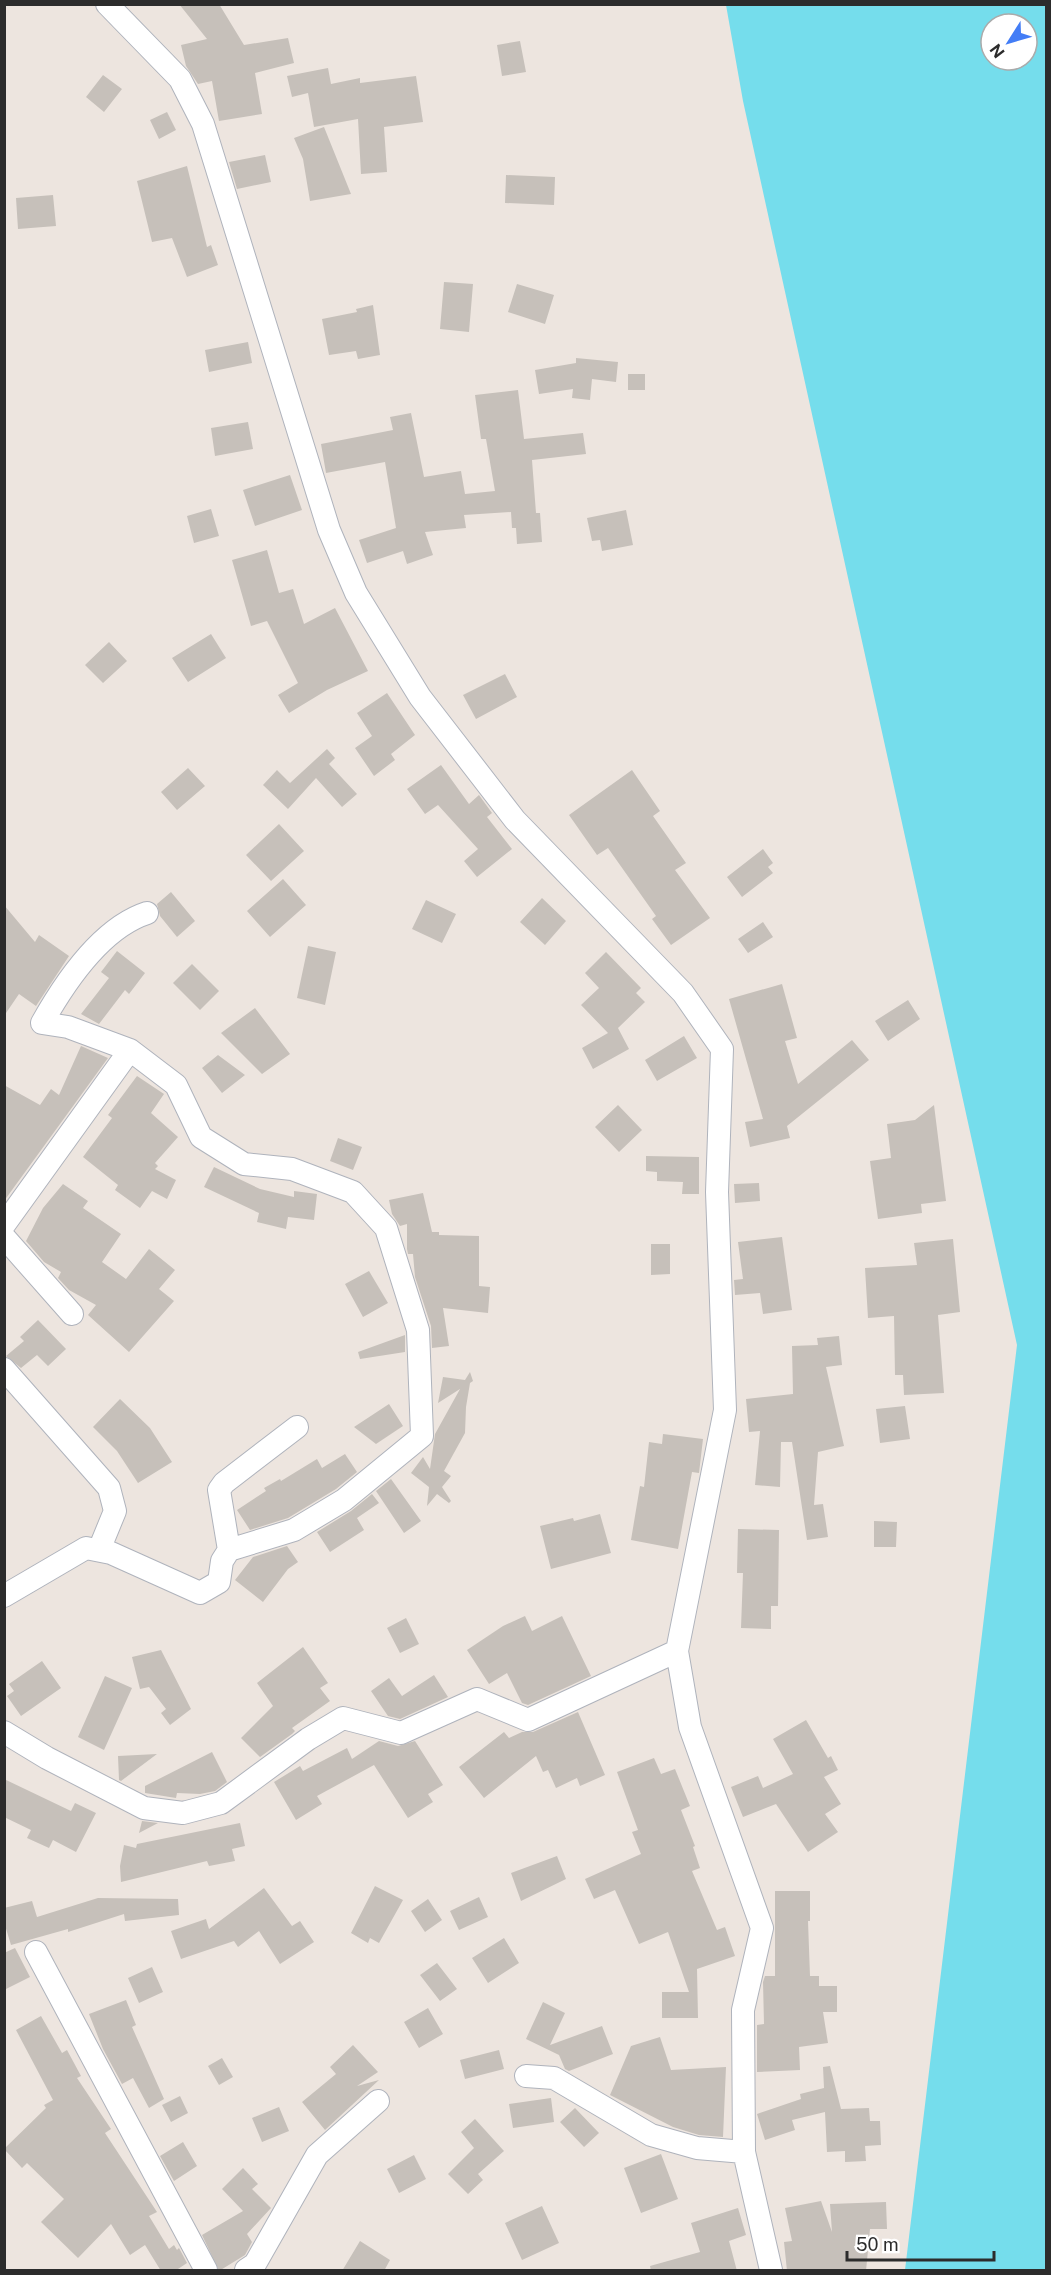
<svg xmlns="http://www.w3.org/2000/svg" width="1051" height="2275" viewBox="0 0 1051 2275" font-family="'Public Sans',sans-serif">
  <style>
    .water { fill: #75ddec; fill-rule: evenodd }
    .building { fill: #c6c0ba }
    .lines { fill: none; stroke-linecap: round; stroke-linejoin: round }
    .minor-casing { stroke: #afb3bc; stroke-width: 24 }
    .minor { stroke: #fff; stroke-width: 22 }
  </style>
  <rect width="100%" height="100%" fill="#ede5df"/>
  <path class="water" d="M726,5H1046V2270H905L1017,1345L743,101ZM991,24H1027V60H991Z"/>
  <path class="building" d="M179,4H219L244,45L288,38L294,63L255,73L262,114L219,121L212,81L198,84L186,66L181,45L207,39Z
    M520,41L526,72L502,76L497,45Z
    M328,68L331,84L360,78V83L416,76L423,122L384,127L387,172L361,174L358,119L314,127L308,93L292,97L287,76Z
    M103,75L122,89L104,112L86,97Z
    M167,112L176,130L159,139L150,120Z
    M324,127L351,194L310,201L303,159L294,138Z
    M265,155L271,182L237,189L229,162Z
    M187,166L207,247L211,245L218,265L187,277L172,238L152,242L137,181Z
    M506,175L555,177L554,205L505,203Z
    M53,195L56,226L18,229L16,198Z
    M444,282L473,284L469,332L440,329Z
    M517,284L554,295L545,324L508,312Z
    M373,305L380,355L358,359L356,351L329,355L322,319L357,312L356,309Z
    M248,342L252,363L209,372L205,350Z
    M576,358L618,362L616,382L592,379L590,400L572,398L573,389L539,394L535,370L576,363Z
    M628,374H645V390H628Z
    M518,390L524,439L583,433L586,454L532,460L536,513H540L542,542L517,544L516,528H512L511,512L464,515L466,528L425,532L433,555L407,564L403,551L367,563L359,540L396,528L385,462L326,473L321,444L393,430L390,417L411,413L424,477L461,471L465,494L495,491L486,439H481L475,395Z
    M248,422L253,449L215,456L211,428Z
    M290,475L302,510L255,526L243,490Z
    M211,509L219,536L194,543L187,516Z
    M626,510L633,545L602,551L600,540L592,541L587,518Z
    M267,550L279,593L293,589L304,624L335,608L368,671L327,690L289,713L278,695L298,683L267,621L251,626L232,560Z
    M211,634L226,658L188,682L172,658Z
    M109,642L127,661L103,683L85,665Z
    M505,674L517,697L476,719L463,695Z
    M387,693L415,735L391,754L395,760L374,776L355,748L372,736L357,713Z
    M327,749L335,758L329,764L357,794L342,807L316,778L288,809L263,785L277,770L290,783Z
    M441,765L469,804L479,795L492,813L487,817L512,849L477,877L464,861L478,849L438,805L425,814L407,789Z
    M188,768L205,786L177,810L161,792Z
    M632,770L660,811L653,816L686,863L675,870L710,918L671,945L652,919L656,916L608,848L597,855L569,815Z
    M279,824L304,851L271,881L246,855Z
    M763,849L773,863L768,867L773,873L742,897L727,877Z
    M283,879L306,905L270,937L247,911Z
    M171,892L195,921L177,937L160,916L157,904Z
    M542,898L566,921L545,945L520,922Z
    M426,900L456,914L442,943L412,929Z
    M4,905L35,942L39,935L69,956L36,1006L19,994L4,1016Z
    M763,922L773,937L748,953L738,939Z
    M308,946L336,952L325,1005L297,998Z
    M117,951L145,973L129,994L125,990L99,1024L81,1014L109,978L101,972Z
    M606,952L641,988L636,993L645,1002L618,1028L629,1049L593,1069L582,1048L608,1033L581,1005L599,988L585,973Z
    M192,964L219,991L200,1010L173,983Z
    M782,984L797,1038L785,1041L798,1084L852,1040L869,1060L787,1126L790,1138L750,1147L745,1122L763,1119L729,999Z
    M908,1000L920,1019L888,1041L875,1021Z
    M255,1008L290,1054L262,1074L221,1033Z
    M684,1036L697,1058L657,1081L645,1060Z
    M81,1046L108,1058L4,1201V1085L40,1105L51,1089L59,1095Z
    M218,1055L245,1075L222,1093L202,1068Z
    M137,1076L164,1094L151,1113L178,1137L155,1163L158,1166L155,1169L176,1180L167,1199L152,1191L140,1208L115,1190L118,1185L83,1157L112,1118L108,1115Z
    M618,1105L642,1130L619,1152L595,1127Z
    M934,1105L946,1201L921,1204L922,1213L878,1219L870,1161L891,1158L887,1124L915,1120Z
    M338,1138L362,1147L353,1170L330,1161Z
    M646,1156L699,1157V1194H682L683,1182L657,1181V1172L646,1171Z
    M214,1167L260,1189L294,1197V1191L317,1194L314,1220L288,1217L286,1229L257,1222L259,1213L204,1187Z
    M759,1183L760,1201L735,1203L734,1184Z
    M63,1184L88,1201L83,1208L121,1234L102,1262L126,1279L149,1249L175,1270L159,1289L174,1301L129,1352L88,1315L96,1305L69,1290L58,1278L61,1272L44,1262L26,1241L43,1208Z
    M423,1193L432,1232H439V1235L479,1236V1286L490,1287L488,1313L443,1308L449,1346L432,1348L431,1326L415,1277L413,1254H408L407,1249V1224L400,1226L392,1214L389,1200Z
    M782,1237L792,1310L763,1314L760,1293L735,1295L734,1280L743,1279L738,1242Z
    M953,1239L960,1312L938,1315L944,1393L904,1395L903,1375H895L894,1316L868,1318L865,1268L917,1265L914,1243Z
    M651,1244H670V1274L651,1275Z
    M369,1271L388,1303L363,1317L345,1284Z
    M38,1320L66,1349L48,1366L37,1355L21,1368L6,1356L24,1341L20,1337Z
    M405,1335V1352L360,1359L358,1352Z
    M839,1336L842,1365L826,1367L844,1446L818,1452L814,1505L823,1504L828,1537L807,1540L792,1442H781L780,1487L755,1485L760,1431L749,1432L746,1399L793,1394L792,1346L818,1345L817,1338Z
    M470,1372L473,1381L470,1383L466,1407L465,1433L444,1471L451,1476L442,1487L451,1501L449,1503L437,1494L427,1506L429,1487L411,1473L423,1457L430,1469L435,1434L460,1389L438,1403L443,1377L465,1380Z
    M120,1399L150,1428L172,1462L138,1483L117,1451L93,1427Z
    M389,1404L403,1426L376,1444L354,1427Z
    M905,1406L910,1439L880,1443L876,1409Z
    M663,1434L703,1439L699,1473L692,1472L678,1549L631,1540L640,1486L644,1487L649,1442L662,1444Z
    M345,1454L357,1472L336,1489L288,1518L250,1530L237,1510L266,1491L264,1488L280,1479L281,1481L317,1459L322,1468Z
    M391,1479L421,1521L404,1533L376,1491Z
    M372,1494L379,1503L357,1518L364,1530L330,1552L317,1532L351,1511Z
    M600,1514L611,1553L551,1569L540,1526L573,1518L574,1521Z
    M874,1521L897,1522L896,1547H874Z
    M738,1529L779,1530L778,1606H771V1629L741,1628L743,1573H737Z
    M287,1546L298,1562L288,1569L263,1602L235,1580L253,1557Z
    M525,1616L532,1631L562,1616L591,1676L528,1705L522,1703L507,1673L489,1684L467,1650L503,1626Z
    M406,1618L419,1644L400,1653L387,1628Z
    M303,1647L328,1683L320,1688L330,1701L292,1728L295,1731L292,1734L260,1757L241,1738L273,1706L257,1683Z
    M161,1650L191,1709L170,1725L161,1713L166,1709L149,1687L140,1689L132,1657Z
    M42,1661L61,1688L21,1716L7,1696L14,1691L9,1684Z
    M434,1675L448,1697L400,1719L388,1716L371,1691L389,1678L402,1696Z
    M105,1676L132,1688L104,1750L78,1737Z
    M578,1712L605,1775L580,1786L577,1778L556,1788L548,1770L543,1772L536,1756L484,1798L459,1767L504,1732L509,1738L522,1732H533Z
    M806,1720L828,1758L831,1756L838,1770L824,1777L841,1804L825,1814L838,1832L808,1852L776,1804L743,1817L731,1787L758,1776L763,1788L793,1774L773,1739Z
    M379,1741L398,1746L415,1741L443,1785L428,1794L433,1802L408,1818L374,1765L317,1796L322,1804L296,1820L274,1782L300,1766L303,1771L347,1748L352,1759Z
    M212,1752L227,1782L215,1791L200,1794L177,1793L176,1798L145,1793V1786Z
    M157,1754L121,1781L119,1780L118,1756Z
    M654,1758L661,1774L675,1769L690,1806L681,1810L695,1846L693,1847L700,1868L692,1871L717,1930L725,1927L735,1956L697,1969L698,2018H662V1992H689L668,1932L639,1944L615,1890L594,1899L585,1879L641,1854L632,1832L638,1830L617,1772Z
    M4,1779L71,1811L75,1803L96,1813L76,1852L53,1840L49,1848L27,1838L31,1830L4,1817Z
    M142,1821L158,1823L139,1833Z
    M240,1823L245,1846L232,1849L235,1861L209,1866L207,1861L121,1882L120,1866L124,1845L136,1848L137,1844Z
    M557,1856L566,1879L521,1901L511,1873Z
    M375,1886L403,1900L379,1943L370,1938L368,1943L351,1933Z
    M264,1888L292,1926L300,1921L314,1942L280,1964L259,1931L238,1947L234,1941L181,1959L171,1931L206,1919L209,1929Z
    M775,1891H810V1921H808L810,1976H819V1986H837V2012H823L828,2043L799,2047L800,2070L757,2072V2025L764,2024L763,1982L765,1976H775Z
    M479,1897L488,1917L459,1930L450,1911Z
    M98,1898L178,1899L179,1915L125,1921L124,1914L68,1932V1929L11,1945L4,1922V1908L32,1901L37,1917Z
    M428,1899L442,1920L425,1932L411,1911Z
    M504,1938L519,1963L488,1983L472,1958Z
    M15,1948L30,1977L4,1990V1953Z
    M437,1963L457,1989L440,2001L420,1975Z
    M152,1967L163,1992L139,2003L128,1978Z
    M126,2000L136,2025L132,2027L164,2099L149,2108L133,2078L122,2084L103,2049L89,2014Z
    M543,2002L565,2013L550,2045L602,2026L613,2054L569,2071L565,2069L559,2055L526,2039Z
    M428,2008L443,2034L419,2048L404,2022Z
    M41,2016L62,2053L67,2050L81,2076L77,2078L111,2129L105,2133L157,2212L149,2216L169,2249L174,2245L177,2250L179,2248L187,2263L175,2271H161L145,2245L130,2255L111,2224L78,2258L41,2222L64,2199L27,2163L22,2168L4,2149L46,2108L44,2105L53,2100L16,2030Z
    M660,2037L671,2070L726,2067L723,2137L699,2135L673,2127L610,2095L631,2046Z
    M353,2045L378,2072L357,2086L379,2080L325,2130L302,2102L336,2074L330,2067Z
    M499,2050L504,2069L465,2079L460,2060Z
    M222,2058L233,2077L219,2085L208,2066Z
    M830,2066L841,2109L869,2108L870,2121H880L881,2145L865,2146L866,2161L845,2162V2151L827,2152L825,2112L792,2120L795,2130L765,2140L757,2114L801,2099L800,2094L824,2088L823,2067Z
    M180,2096L188,2113L171,2122L162,2105Z
    M551,2098L554,2122L513,2128L509,2104Z
    M279,2107L289,2131L262,2142L252,2118Z
    M575,2108L599,2133L584,2147L560,2122Z
    M475,2119L504,2151L478,2174L483,2180L468,2194L448,2174L474,2148L461,2132Z
    M183,2142L197,2166L174,2181L160,2156Z
    M661,2154L678,2199L641,2213L624,2168Z
    M414,2155L426,2179L399,2193L387,2169Z
    M243,2168L258,2184L252,2189L271,2208L247,2234L252,2242L245,2255L219,2271L202,2235L243,2211L222,2189Z
    M821,2201L832,2232L830,2204L886,2202L887,2229H870L866,2271H787L784,2242L792,2241L785,2208Z
    M542,2206L559,2243L522,2260L505,2223Z
    M738,2208L746,2235L729,2241L737,2271H651L650,2266L700,2252L691,2223Z
    M360,2241L390,2260L384,2271H342Z"/>
  <g class="lines">
    <g class="minor-casing">
      <path id="minor" d="M107,4L180,79L203,124L329,530L356,593L420,697L515,820L683,993L722,1049L717,1192L725,1410L677,1651L690,1727L762,1928L743,2010L744,2152L771,2270
        M130,1050L68,1027L42,1023C65,982 101,928 147,913
        M4,1225L130,1050L176,1085L201,1137L244,1164L292,1169L353,1192L386,1228L418,1330L422,1436L344,1500L294,1530L229,1550
        M4,1237L72,1314
        M4,1369L109,1488L115,1511L99,1550
        M4,1596L86,1548L111,1553L200,1593L219,1582L222,1561L229,1550L219,1490L224,1483L297,1427
        M4,1732L47,1758L144,1808L183,1813L221,1803L308,1739L343,1718L401,1733L477,1699L528,1720L677,1651
        M36,1952L206,2270
        M526,2076L554,2078L651,2135L697,2148L744,2152
        M246,2270L255,2264L317,2155L378,2101"/>
    </g>
    <use href="#minor" class="minor"/>
  </g>
  <rect width="1051" height="2275" fill="none" stroke="#2c2c2c" stroke-width="12"/>
  <g transform="translate(1009 42) rotate(233)"><circle r="28" fill="#ffffff" stroke="#ababab" stroke-width="1.5"/>
  <path d="M0-4.5L10 22L0 15L-10 22Z" fill="#437df6"/>
  <text y="-9" font-size="16" font-weight="bold" text-anchor="middle" fill="#2c2c2c">N</text>
  </g>
  <path d="M847 2251v9h147v-9" fill="none" stroke="#2c2c2c" stroke-width="3"/>
  <text x="856" y="2251" font-size="18" fill="#2c2c2c" stroke="#ffffff" stroke-width="4.5" paint-order="stroke">50 m</text>
</svg>
